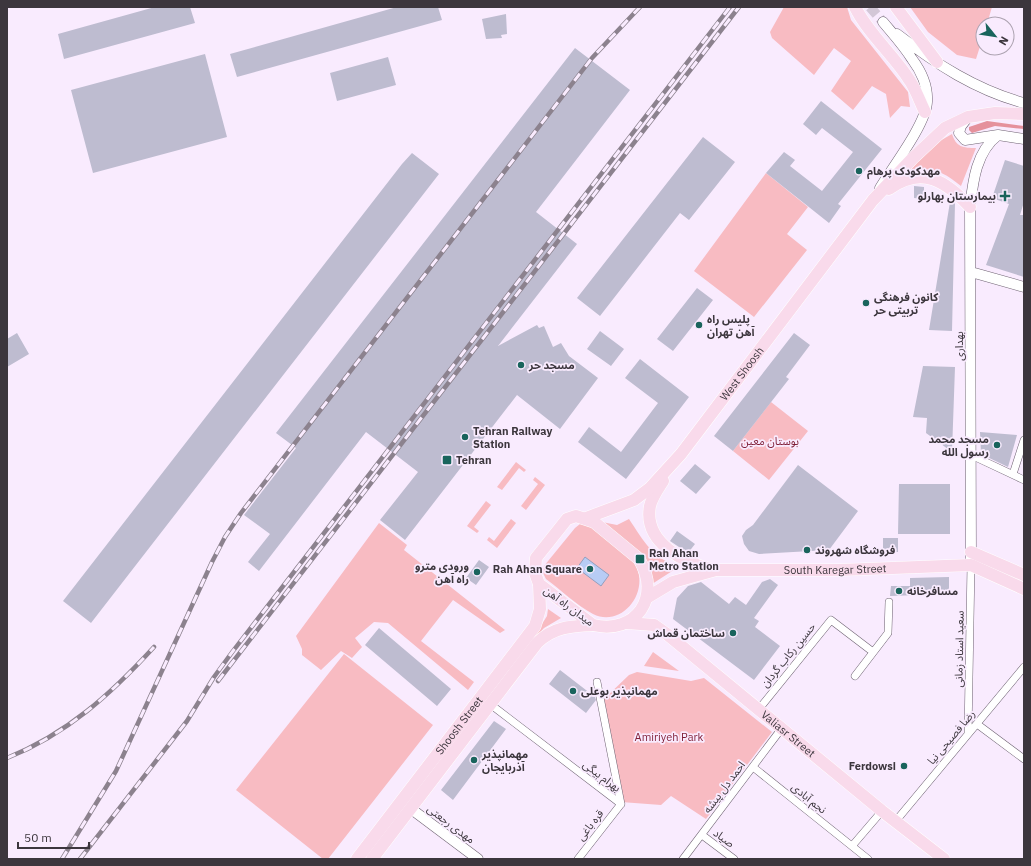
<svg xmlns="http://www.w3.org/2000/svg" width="1031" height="866" viewBox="0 0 1031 866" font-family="'IBM Plex Sans','Noto Sans Arabic',sans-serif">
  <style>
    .green { fill: #f8bbc2 }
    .forest { fill: #e5919c }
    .water { fill: #b8ccf5; stroke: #939fbe }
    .building { fill: #bebcd0 }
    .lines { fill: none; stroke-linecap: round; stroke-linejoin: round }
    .secondary-tunnel { stroke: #d3c7d7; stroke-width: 10; stroke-dasharray: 10 5; stroke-linecap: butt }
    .street-casing { stroke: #6e6272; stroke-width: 8 }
    .secondary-casing { stroke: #6e6272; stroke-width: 11 }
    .primary-casing { stroke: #fff; stroke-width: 13 }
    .street { stroke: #fff; stroke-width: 7 }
    .secondary { stroke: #fff; stroke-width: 10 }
    .primary { stroke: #f9daeb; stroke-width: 12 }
    .rail-casing { stroke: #8c828e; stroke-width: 4.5 }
    .rail { stroke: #f9ebfe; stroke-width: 3; stroke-dasharray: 9; stroke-linecap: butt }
    .poi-dot { fill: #19645c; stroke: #f9ebfe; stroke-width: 1.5 }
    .labels { text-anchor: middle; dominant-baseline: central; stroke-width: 3.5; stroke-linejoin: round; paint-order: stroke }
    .poi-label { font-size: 11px; font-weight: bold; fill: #3c363d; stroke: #f9ebfe; text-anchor: start }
    .street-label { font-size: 11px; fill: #3c363d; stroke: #f9ebfe }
    .park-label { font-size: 11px; fill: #7e1c34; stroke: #f9ebfe }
  </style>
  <rect width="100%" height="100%" fill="#f9ebfe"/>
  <path class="green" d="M784,7H847L851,20L908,92L910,107L901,106L890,118L886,94L872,86L853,110L831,91L851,61L834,48L814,75L772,38L770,32Z
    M910,7H992L987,24H983V37L976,59L957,55L928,32Z
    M952,134C956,147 963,148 976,148L961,186C943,171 931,166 907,171L938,142Z
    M766,173L808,207L787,234L807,250L754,317L694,271Z
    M771,402L808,431L769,480L733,451Z
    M516,462L526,470L524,472L519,468L502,490L497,487Z
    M535,477L545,485L526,510L521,506L538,484L533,480Z
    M486,501L491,505L474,527L479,531L477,533L467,526Z
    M511,519L516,523L497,548L487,540L489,537L494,541Z
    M629,519C643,540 654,561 680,566L652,584L602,522L617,525Z
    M379,523L407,545L404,550L505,630L500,633L453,600L421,641L474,682L468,690L388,623L374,622L355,638L362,647L352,658L341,651L321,670L302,655V649L296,636Z
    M580,524L588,525C599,533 624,549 632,559C654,588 623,629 593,614C576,605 561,590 546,579L543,573L544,566L575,528Z
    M548,609L561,618L544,628L530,643L547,616Z
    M653,652L679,671L644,666Z
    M344,654L433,725L328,859H323L236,790Z
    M637,672L691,681L704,678L772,732L706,819L671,796L661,805L621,802L603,700L629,675Z"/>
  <path class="forest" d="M987,121L1024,126V129L995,126L972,133L969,130V127Z"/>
  <path class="water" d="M585,557L609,575L601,586L577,568Z"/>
  <path class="building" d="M155,7H190L195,23L64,59L58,34Z
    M397,7H438L442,20L237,77L230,54Z
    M506,14L507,34L501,35L502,38L486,39L482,19Z
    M575,48L630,90L536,212L577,244L498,346L537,325L539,328L544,326L553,347L561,343L569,356L598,378L560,429L517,395L405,540L380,520L418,472L366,432L259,571L248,562L270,534L244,515L296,448L276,433Z
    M205,54L227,137L93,173L71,90Z
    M388,57L396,85L337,101L330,73Z
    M821,101L882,149L838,204L841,206L829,223L766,173L784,152L795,160L790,166L822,191L853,152L822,128L816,135L803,124Z
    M703,137L735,162L689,220L680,213L600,316L577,298Z
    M412,153L439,174L91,623L63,601L402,164Z
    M1005,160L1024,166V202L1020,215H1024V277L986,265L1009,204L992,198Z
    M914,186L924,187V199L914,198Z
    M950,202L955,203L952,331L929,330Z
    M697,288L713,300L673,351L657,339Z
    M600,331L624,349L611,366L587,349Z
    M17,333L29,354L7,367V339Z
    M794,333L810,345L786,377L789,379L733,451L714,436Z
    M640,359L689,397L626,479L578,442L589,427L621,452L658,403L625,378Z
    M923,366L955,367L952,452L926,433L927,418L913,417Z
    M980,432L1017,435L1008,467L981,454Z
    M695,464L711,477L696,494L680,481Z
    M798,465L858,511L829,550L759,554L749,551L744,544L742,536L746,530L753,525Z
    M899,484H950V534H898Z
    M677,531L695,544L688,553L670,541Z
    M883,538H898V552H883Z
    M479,560L489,567L476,585L466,578Z
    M949,577V594L890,596L891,586H910V578Z
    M770,579L778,585L754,618L759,621L755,627L780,646L754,680L673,619L677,598L688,586L701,582L729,604L735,597L746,605L762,582Z
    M379,628L451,689L437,706L365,645Z
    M560,670L595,697L596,700L586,713L549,684Z
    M494,721L506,729L453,800L441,790Z"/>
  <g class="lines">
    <path class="secondary-tunnel" d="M870,7L883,22"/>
    <g class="street-casing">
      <path id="street" d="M971,455L1024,480
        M1013,474L1024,440
        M855,676L888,633L889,602
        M597,682L621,804
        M490,704L621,804
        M759,709L831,620L873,652
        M977,724L1024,759
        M968,734L971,565
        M753,767L868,859
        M895,822L1024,667
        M702,835L734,859
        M852,846L882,811
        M578,859L621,804
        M683,859L782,728"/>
    </g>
    <g class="secondary-casing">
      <path id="secondary" d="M897,34C936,64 976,90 1024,103
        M968,117L961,126L959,133L965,140L998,135L1024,139
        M880,188C892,168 926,124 927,102C928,87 921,71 912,59C904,46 893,34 883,22
        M971,272L1024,287
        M971,565L970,207C973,181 976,152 998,135
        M410,808L478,859"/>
    </g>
    <g class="primary-casing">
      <g id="primary">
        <path d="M855,7C869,35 894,55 910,81C916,90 920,102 925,112"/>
        <path d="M896,7L937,62"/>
        <path d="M889,189C922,165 946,181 970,207"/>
        <path d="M663,481C658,489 652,497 650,506C643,543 685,564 715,570"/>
        <path d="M576,516L594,522L639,559C662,597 636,635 593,625L539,584L535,573L536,558L567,519Z"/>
        <path id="s1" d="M586,518L634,500L650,488L681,454L873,200L913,158L945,128L968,117L995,113L1024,114"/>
        <path d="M971,552L1024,575"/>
        <path id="s2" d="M648,597L673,582L716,570H840L971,565L1024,589"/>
        <path id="s3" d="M627,623L654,625L668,635L882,811L944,859"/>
        <path id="s4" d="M357,859L535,626L540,609L539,584"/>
        <path d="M372,859L537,643C553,627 571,626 593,625"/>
      </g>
    </g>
    <use href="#street" class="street"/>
    <use href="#secondary" class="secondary"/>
    <use href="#primary" class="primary"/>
    <g class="rail-casing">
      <path id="rail" d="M218,681L739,7
        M7,758C67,734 111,694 154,647
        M62,859L116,771L212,562L225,537L241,513L592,58L640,7
        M80,859L187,721L214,677L233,651L730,7"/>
    </g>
    <use href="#rail" class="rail"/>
  </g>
  <g class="poi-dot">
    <circle cx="859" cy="171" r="4"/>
    <path d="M1003 190h4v4h4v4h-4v4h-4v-4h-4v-4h4z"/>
    <circle cx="866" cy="303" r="4"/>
    <circle cx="699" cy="325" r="4"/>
    <circle cx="521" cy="365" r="4"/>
    <circle cx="465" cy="437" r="4"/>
    <circle cx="997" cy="445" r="4"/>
    <rect x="442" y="455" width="10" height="10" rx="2"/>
    <circle cx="807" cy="550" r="4"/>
    <rect x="635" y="554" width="10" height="10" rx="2"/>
    <circle cx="590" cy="569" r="4"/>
    <circle cx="477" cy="572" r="4"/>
    <circle cx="899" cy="591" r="4"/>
    <circle cx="733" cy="633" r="4"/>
    <circle cx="573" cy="691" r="4"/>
    <circle cx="474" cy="760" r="4"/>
    <circle cx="904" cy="766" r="4"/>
  </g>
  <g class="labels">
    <g class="poi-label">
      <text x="867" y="171">مهدکودک پرهام</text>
      <text x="996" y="196" text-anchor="end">بیمارستان بهارلو</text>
      <text x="874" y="297">کانون فرهنگی<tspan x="874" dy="13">تربیتی حر</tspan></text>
      <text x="707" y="319">پلیس راه<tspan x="707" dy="13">آهن تهران</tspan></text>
      <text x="529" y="365">مسجد حر</text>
      <text x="473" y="431">Tehran Railway<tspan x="473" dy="13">Station</tspan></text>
      <text x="989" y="439" text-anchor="end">مسجد محمد<tspan x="989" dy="13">رسول الله</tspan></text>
      <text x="456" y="460">Tehran</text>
      <text x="815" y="550">فروشگاه شهروند</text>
      <text x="649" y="553">Rah Ahan<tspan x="649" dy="13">Metro Station</tspan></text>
      <text x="469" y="566" text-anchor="end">ورودی مترو<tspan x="469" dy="13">راه آهن</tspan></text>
      <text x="582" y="569" text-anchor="end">Rah Ahan Square</text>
      <text x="907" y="591">مسافرخانه</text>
      <text x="725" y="633" text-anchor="end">ساختمان قماش</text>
      <text x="581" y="691">مهمانپذیر بوعلی</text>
      <text x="482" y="754">مهمانپذیر<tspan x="482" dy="13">آذربایجان</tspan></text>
      <text x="896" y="766" text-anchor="end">Ferdowsi</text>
    </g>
    <g class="street-label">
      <text transform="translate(959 346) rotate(-90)">بهداری</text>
      <text stroke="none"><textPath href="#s1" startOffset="218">West Shoosh</textPath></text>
      <text stroke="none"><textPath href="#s2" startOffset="193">South Karegar Street</textPath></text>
      <text transform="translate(569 606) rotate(36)">میدان راه آهن</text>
      <text transform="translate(959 649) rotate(-89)">سعید استاد زمانی</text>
      <text transform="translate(788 655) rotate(-51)">حسین رکاب‌ گردان</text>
      <text stroke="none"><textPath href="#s4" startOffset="168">Shoosh Street</textPath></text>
      <text stroke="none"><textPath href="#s3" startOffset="200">Valiasr Street</textPath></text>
      <text transform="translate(951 737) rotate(-50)">رضا فصیحی نیا</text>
      <text transform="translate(602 776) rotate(37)">بهرام بیگی</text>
      <text transform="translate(724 787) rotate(-53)">احمد دل پیشه</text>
      <text transform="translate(809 798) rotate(39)">نجم آبادی</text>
      <text transform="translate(451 824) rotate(37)">مهدی رجعتی</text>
      <text transform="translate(590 825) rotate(-52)">قره باغی</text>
      <text transform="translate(724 838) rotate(37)">صیاد</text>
    </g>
    <g class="park-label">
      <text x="770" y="441">بوستان معین</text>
      <text x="669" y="737">Amiriyeh Park</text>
    </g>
  </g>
  <rect width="1031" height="866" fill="none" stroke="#3c363d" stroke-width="16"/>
  <g transform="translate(995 36) rotate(120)"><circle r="19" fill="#f9ebfe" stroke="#ada3b1"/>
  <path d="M0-3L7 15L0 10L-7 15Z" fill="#19645c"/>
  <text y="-6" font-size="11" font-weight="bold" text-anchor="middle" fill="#3c363d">N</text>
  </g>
  <path d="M18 842v6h71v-6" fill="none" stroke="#3c363d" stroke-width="2"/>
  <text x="24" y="842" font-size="12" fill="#3c363d" stroke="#f9ebfe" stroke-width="3" paint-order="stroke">50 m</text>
</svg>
